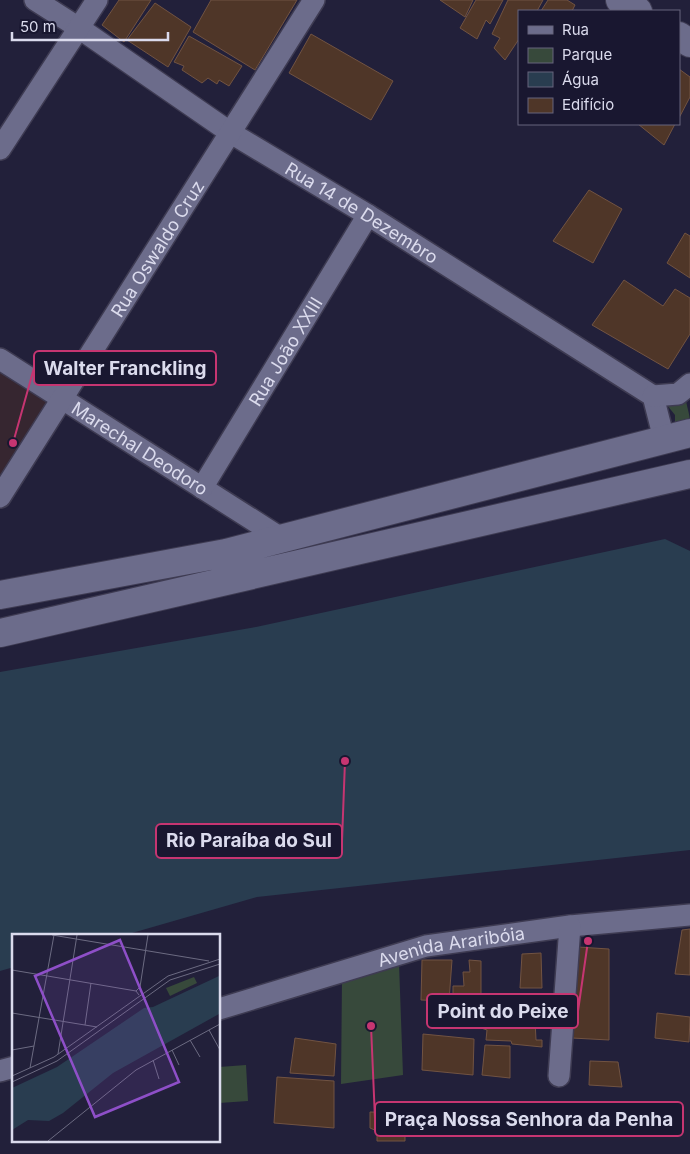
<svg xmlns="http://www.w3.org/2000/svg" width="690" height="1154" viewBox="0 0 690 1154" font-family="Inter,sans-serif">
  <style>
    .education { fill: #362630 }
    .green { fill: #37493b }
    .water { fill: #293d50 }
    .building { fill: #4f3628; stroke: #715342 }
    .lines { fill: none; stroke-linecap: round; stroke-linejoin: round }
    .street-casing { stroke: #3e3b52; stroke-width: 24 }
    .secondary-casing { stroke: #3e3b52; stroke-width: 30 }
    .street { stroke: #6c6c8b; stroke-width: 21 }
    .secondary { stroke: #6c6c8b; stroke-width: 28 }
    .labels { text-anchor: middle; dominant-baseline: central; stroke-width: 4; stroke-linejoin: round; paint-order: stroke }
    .street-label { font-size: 18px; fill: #dbdbed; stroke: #191730 }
    .inset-road { fill: none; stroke: #6c6b82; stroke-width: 1 }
    .view { fill: #8e4fc8; fill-opacity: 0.15; stroke: #8e4fc8; stroke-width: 2.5 }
    .inset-edge { fill: none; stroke: #dbdbed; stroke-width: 2.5 }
    .leader { fill: none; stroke: #c63571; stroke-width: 2 }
    .callout-dot { fill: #c63571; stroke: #191730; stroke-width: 2 }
    .callout { fill: #191730; stroke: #c63571; stroke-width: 2 }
    .callout-label { font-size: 19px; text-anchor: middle; font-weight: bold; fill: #dbdbed }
  </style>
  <rect width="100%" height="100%" fill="#22203a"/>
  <path class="education" d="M0,366L54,401L0,484Z"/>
  <path class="green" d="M686,400C687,408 690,414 690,423L675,427V415L667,405Z
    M399,963L403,1075L341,1084L342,977Z
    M246,1065L248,1101L219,1103V1067Z"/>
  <path class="water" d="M665,539L690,551V850L257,897L125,935H14V967L0,971V672L256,627Z"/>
  <path class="building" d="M119,0H151L124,42L102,25Z
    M211,0H297L255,70L193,32Z
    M440,0H473L465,17Z
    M476,0H503L490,24L486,20L477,39L460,28Z
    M508,0H543L537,11H519V39L505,60L494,48L500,38L492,34Z
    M548,0H567L575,5L572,11H541Z
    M155,3L191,27L168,67L127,40Z
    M311,34L393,81L371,120L289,73Z
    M189,36L242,66L229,86L219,80L217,84L208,78L202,83L182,70L184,66L174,62Z
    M679,69L690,77V97L679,118Z
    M638,124H675L664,145Z
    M589,190L622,209L593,263L553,241Z
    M685,233L690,236V278L667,263Z
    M624,280L663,306L675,289L690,298V334L668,369L592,325Z
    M690,929V975L675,974L682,930Z
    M578,947L609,949V1040L572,1038Z
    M541,953L542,988H520L522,954Z
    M422,960H452L449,1001L421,1000Z
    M469,960L481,961V1004H453V986H464L463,972H470Z
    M483,1003L504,1004L505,1017L535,1020L536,1040H542V1047L512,1044L511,1041L486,1040L487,1030L481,1028Z
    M657,1013L690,1017L689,1042L655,1038Z
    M423,1034L474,1039L473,1075L422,1070Z
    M295,1038L336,1044L334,1076L290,1073Z
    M485,1045L510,1046V1078L482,1075Z
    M590,1061L618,1062L622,1087L589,1085Z
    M277,1077L334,1081V1128L274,1123Z
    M370,1112L405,1113V1141H377V1131L370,1128Z"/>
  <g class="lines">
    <g class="street-casing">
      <g id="street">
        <path id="s1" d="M35,0L79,28L231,133L368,215L653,396L664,439"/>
        <path d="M0,149L97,0"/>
        <path id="s2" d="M0,359L281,538"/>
        <path d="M653,396L678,394L690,384"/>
        <path id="s3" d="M202,488L368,215"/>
        <path id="s4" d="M0,497L314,0"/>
        <path id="s5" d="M219,1009L426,946L570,926L690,915"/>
        <path d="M0,1071L14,1067"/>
        <path d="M559,1076L570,926"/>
      </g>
    </g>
    <g class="secondary-casing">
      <path id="secondary" d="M620,0L638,11
        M679,36L690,43
        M0,595L226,553L690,433
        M0,633L690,474"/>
    </g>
    <use href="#street" class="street"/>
    <use href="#secondary" class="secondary"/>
  </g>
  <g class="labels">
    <g class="street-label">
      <text stroke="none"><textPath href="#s1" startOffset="390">Rua 14 de Dezembro</textPath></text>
      <text stroke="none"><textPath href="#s4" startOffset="294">Rua Oswaldo Cruz</textPath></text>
      <text stroke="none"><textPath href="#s3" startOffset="160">Rua João XXIII</textPath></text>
      <text stroke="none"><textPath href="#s2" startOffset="166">Marechal Deodoro</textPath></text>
      <text stroke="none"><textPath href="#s5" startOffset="241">Avenida Araribóia</textPath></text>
    </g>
  </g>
  <g transform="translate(12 934)">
    <rect width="208" height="208" fill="#22203a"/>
    <path d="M182,43L185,49L158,62L154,54Z" fill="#37493b"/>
    <path d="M207,42V80L101,139L51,179L37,187L16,186L0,196V154L45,133L132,74L141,73Z" fill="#293d50"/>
    <path class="inset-road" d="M40,1L197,27M0,36L124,57L127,61M124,57L128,53L136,1M0,79L85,93M73,91L79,49M197,96L208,116M178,106L188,123M0,116L22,112M160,116L167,131M46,120L65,1M141,126L147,145M18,134L42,1M0,142L42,123L156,42L208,25M0,148L45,127L158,46L208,30M36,207L124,136L208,90"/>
    <path class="view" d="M108,6L167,148L83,183L23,42Z"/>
    <rect width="208" height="208" class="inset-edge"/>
  </g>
  <path class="leader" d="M13 443L34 368M345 761L342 841M588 941L578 1011M371 1026L375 1119"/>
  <g class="callout-dot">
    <circle cx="13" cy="443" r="5"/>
    <circle cx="345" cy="761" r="5"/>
    <circle cx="588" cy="941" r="5"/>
    <circle cx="371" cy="1026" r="5"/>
  </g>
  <g class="callout">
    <rect x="34" y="351" width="182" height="34" rx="5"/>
    <rect x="156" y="824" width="186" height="34" rx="5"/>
    <rect x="427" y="994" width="151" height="34" rx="5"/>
    <rect x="375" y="1102" width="308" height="34" rx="5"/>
  </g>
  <g class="callout-label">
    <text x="125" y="375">Walter Franckling</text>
    <text x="249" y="847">Rio Paraíba do Sul</text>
    <text x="503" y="1018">Point do Peixe</text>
    <text x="529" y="1126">Praça Nossa Senhora da Penha</text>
  </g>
  <rect x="518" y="10" width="162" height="115" fill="#191730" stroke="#67657c"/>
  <rect x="528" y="26" width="25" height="8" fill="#6c6c8b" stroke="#67657c"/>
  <text x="562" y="35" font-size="15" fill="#dbdbed">Rua</text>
  <rect x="528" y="48" width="25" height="15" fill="#37493b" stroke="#67657c"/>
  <text x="562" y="60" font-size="15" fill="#dbdbed">Parque</text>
  <rect x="528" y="72" width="25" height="15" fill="#293d50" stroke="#67657c"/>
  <text x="562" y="85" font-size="15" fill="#dbdbed">Água</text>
  <rect x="528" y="98" width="25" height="15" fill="#4f3628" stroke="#67657c"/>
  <text x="562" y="110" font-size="15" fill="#dbdbed">Edifício</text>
  <path d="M12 32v8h156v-8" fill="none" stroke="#dbdbed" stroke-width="2.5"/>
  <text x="20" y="32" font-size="15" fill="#dbdbed" stroke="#191730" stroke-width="4" paint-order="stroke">50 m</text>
</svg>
